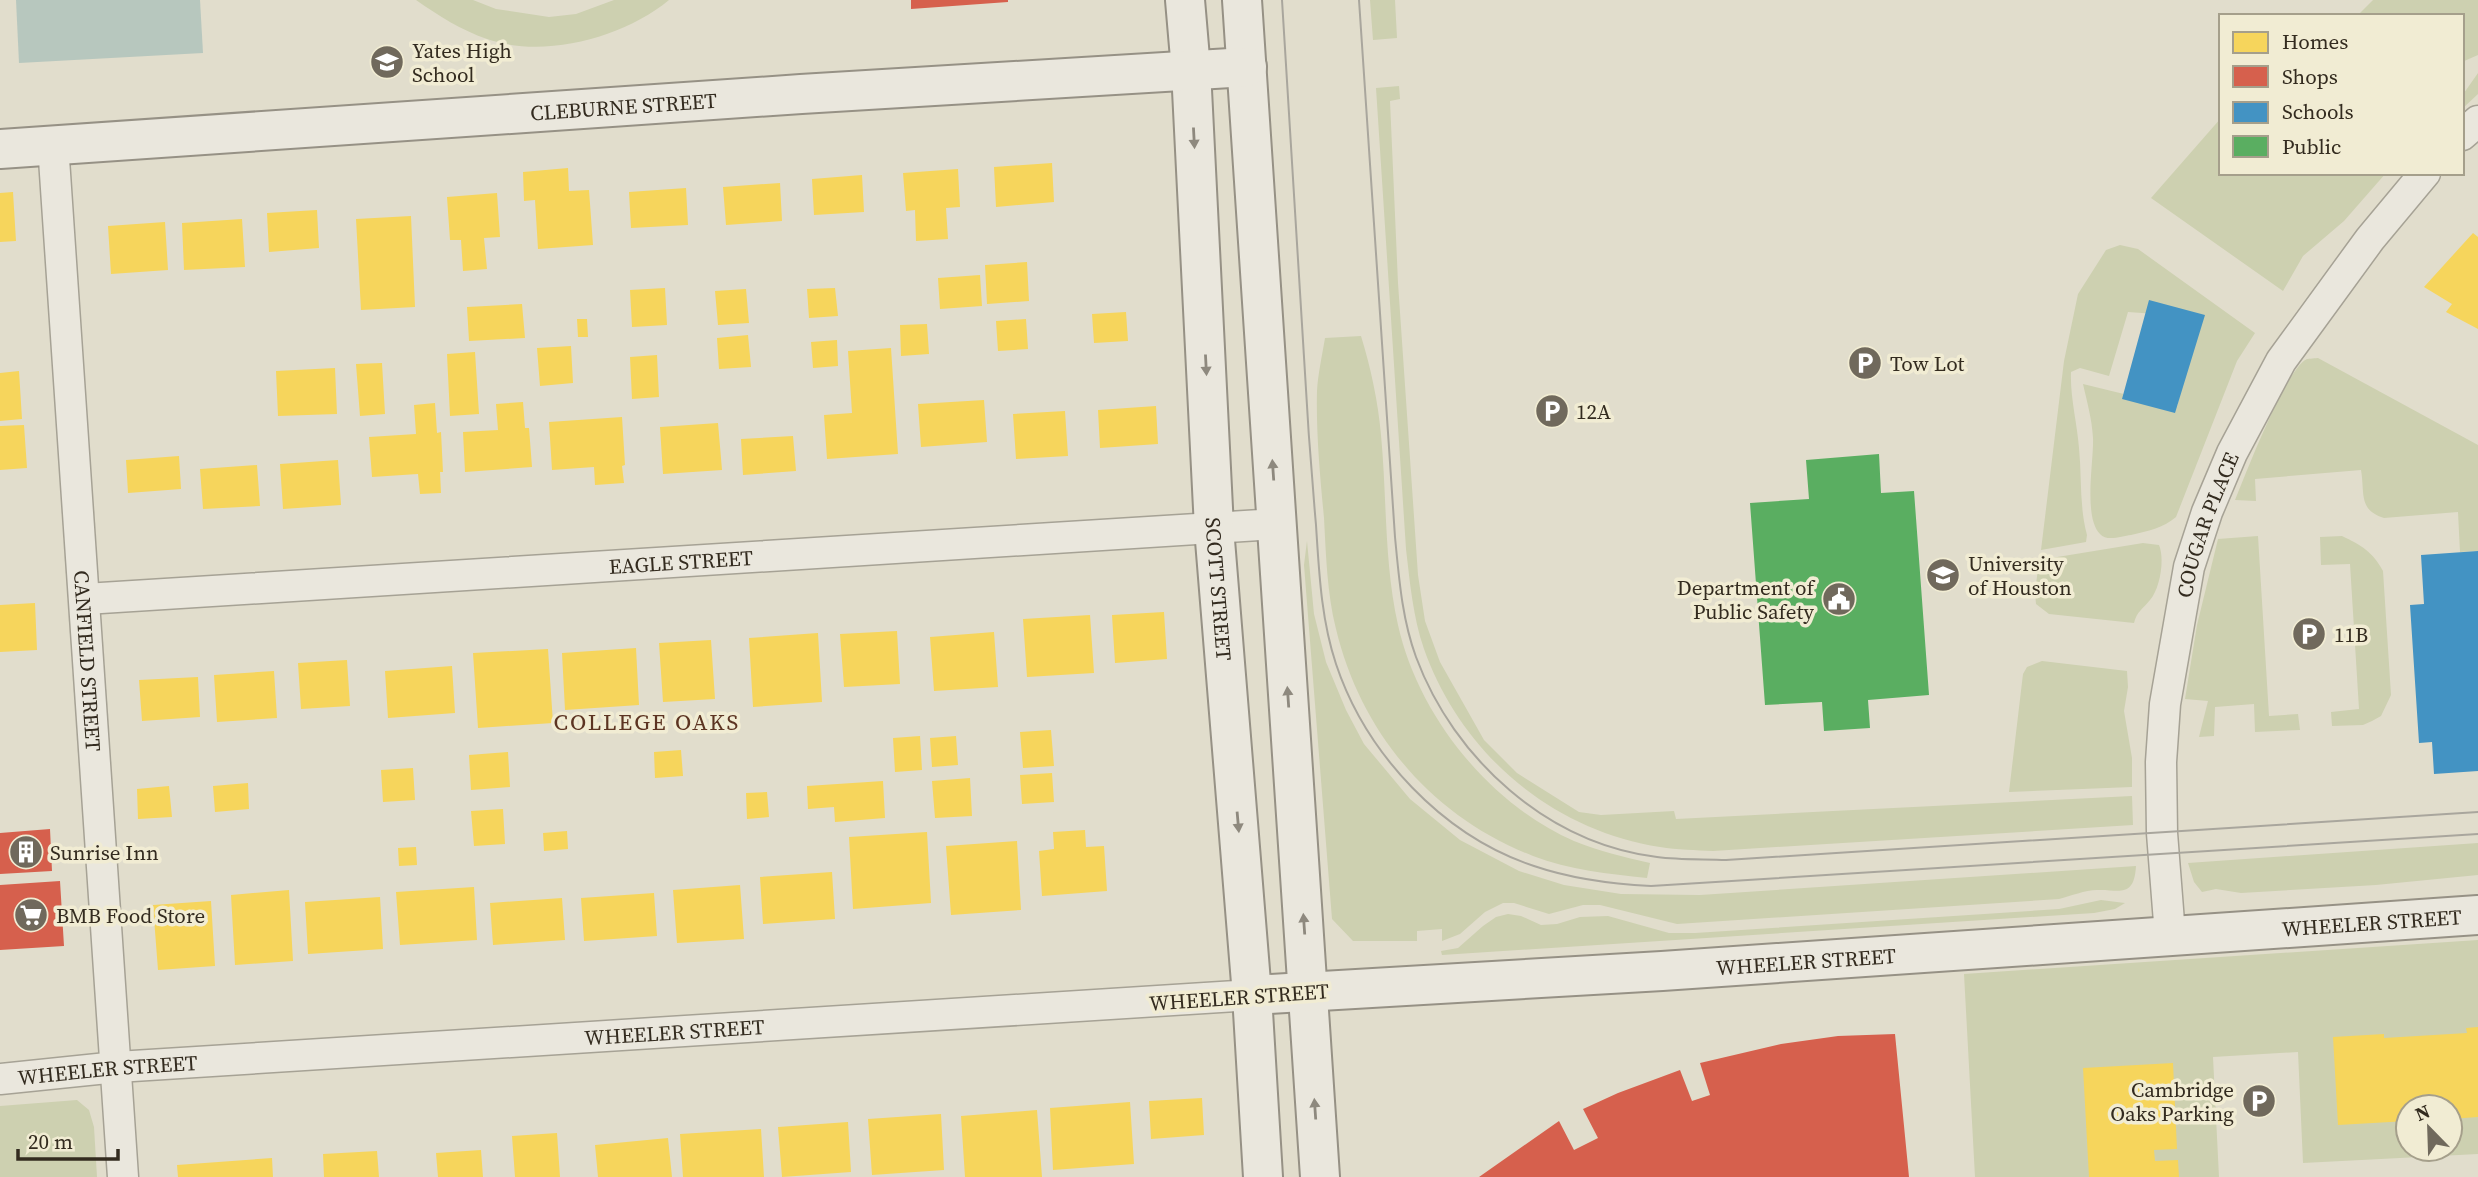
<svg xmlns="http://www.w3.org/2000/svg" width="2478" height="1177" viewBox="0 0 2478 1177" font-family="'Source Serif 4',serif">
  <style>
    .green { fill: #cdd0b0; fill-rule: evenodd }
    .water { fill: #b7c7be }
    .homes { fill: #f6d55c }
    .shops { fill: #d6604d }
    .schools { fill: #4393c3 }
    .public { fill: #5aae61 }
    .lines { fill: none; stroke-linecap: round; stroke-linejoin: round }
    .street-casing { stroke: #a6a295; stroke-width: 33 }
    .secondary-casing { stroke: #969185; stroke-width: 42 }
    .street { stroke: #eae7dd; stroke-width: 30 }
    .secondary { stroke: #eae7dd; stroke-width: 38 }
    .tram { stroke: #a9a69d; stroke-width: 2 }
    .oneway { fill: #8e897e }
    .labels { text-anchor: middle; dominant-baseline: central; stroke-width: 7; stroke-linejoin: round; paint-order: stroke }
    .poi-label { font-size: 21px; fill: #332b1f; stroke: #f1ecd3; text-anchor: start }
    .street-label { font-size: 21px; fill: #332b1f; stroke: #f1ecd3 }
    .neighbourhood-label { font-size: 23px; letter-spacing: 2px; fill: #5c3422; stroke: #f1ecd3 }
  </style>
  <rect width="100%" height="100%" fill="#e1ddcc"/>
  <path class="green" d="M416,0H473L496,9L549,17L576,14L614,0H669C623,38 544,59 487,39C461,30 439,16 416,0Z
    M1370,0H1395L1397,38L1373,40Z
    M2373,0H2478V55L2462,62V16H2357Z
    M2478,73V94L2462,109L2464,93Z
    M1399,86L1400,99L1390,101L1398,283L1418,575L1425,621L1440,662L1484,740L1517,773L1579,812L1601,815L1674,811L1676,819L2132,796L2133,825L1713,851C1696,850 1677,850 1660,847C1551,830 1461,753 1424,649C1413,617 1410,583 1406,549L1376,88Z
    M2221,118V173H2386L2344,221L2303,256L2283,291L2151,198Z
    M2120,245L2138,249L2255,333L2237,361L2176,517C2163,528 2148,531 2131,535C2122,536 2107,542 2100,534C2083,517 2094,461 2093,438C2092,419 2087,402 2083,384L2177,407L2198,317L2128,312L2109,376L2080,368L2071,372C2070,397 2077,422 2079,448C2082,477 2079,505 2087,535L2086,542L2041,550L2064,361L2078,294L2106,250Z
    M1361,336C1371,369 1378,401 1381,435C1387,498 1384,563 1398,625C1418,715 1489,804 1574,841C1598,851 1624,857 1650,863L1647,878C1609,874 1569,870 1533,856C1432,817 1361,733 1336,629C1327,593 1326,555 1324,518C1320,476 1316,433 1317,391C1318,374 1322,356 1325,338Z
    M2318,358L2478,445V551L2460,552L2458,512L2384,518C2358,510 2365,493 2361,470L2255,479L2256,501L2235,500C2245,476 2286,368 2307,359C2308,359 2317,358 2318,358Z
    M2258,536L2269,716L2298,714L2300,730L2255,732L2254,704L2215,707L2214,736L2199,737L2208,701L2185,699L2197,625L2218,539Z
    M2342,536C2361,545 2373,552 2383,571L2391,695L2381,716L2372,721L2363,725L2332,726L2331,712L2359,709L2350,564L2321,565L2320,537Z
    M1307,541L1314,614L1326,662L1346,710L1364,744L1410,799L1460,840L1519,871L1564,885L1621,894L1700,895L2136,866C2134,899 2119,889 2097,890C2085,890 2071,896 2059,899L1677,924L1600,905H1583L1549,914L1514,903H1503L1485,912L1460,934L1442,941V929L1417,931V941H1353L1332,919L1304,565Z
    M2143,543L2159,545C2165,559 2160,589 2150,600C2143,609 2137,611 2134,623L2049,614L2036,604L2035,593L2039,560Z
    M2042,661L2127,671L2128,687L2124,711L2132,758V787L2009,792L2023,674L2027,667Z
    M2478,843V875L2376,885L2241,893L2216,889L2202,892L2194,882L2188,863Z
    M2101,900L2125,903L2115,909L2094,913L1442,955L1441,951L1458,948L1483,926L1496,917L1508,914L1521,916L1541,925L1557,924L1580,917L1608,916L1669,933H1695L2059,909Z
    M2478,940V1154L2303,1163L2298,1052L2213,1057L2219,1177H1975L1964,974ZM2408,1107H2450V1149H2408Z
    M77,1100L89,1110L94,1127L97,1177H0V1106Z"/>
  <path class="water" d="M16,0H200L203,53L19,63Z"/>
  <path class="homes" d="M1052,163L1054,202L996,207L994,167Z
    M568,168L569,191L589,190L593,245L538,249L535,200L524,201L523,172Z
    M958,169L960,207L946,208L948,239L916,241L915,210L906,211L903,173Z
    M862,175L864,212L814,215L812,179Z
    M780,183L782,221L726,225L723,187Z
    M686,188L688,225L631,228L629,192Z
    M13,192L16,241L0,242V193Z
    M497,193L500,237L484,238L487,269L463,271L461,240H450L447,197Z
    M317,210L319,248L269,252L267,213Z
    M411,216L415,307L361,310L356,219Z
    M242,219L245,267L184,270L182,223Z
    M165,222L168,270L111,274L108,226Z
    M2473,233L2478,237V329L2446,312L2452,304L2424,287Z
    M1027,262L1029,301L987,304L985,265Z
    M980,275L982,306L940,309L938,278Z
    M665,288L667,325L632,327L630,290Z
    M835,288L838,316L809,318L807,289Z
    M746,289L749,323L718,325L715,291Z
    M522,304L525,338L469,341L467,307Z
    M1126,312L1128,341L1094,343L1092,314Z
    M577,319H587L588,337H578Z
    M1026,319L1028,349L998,351L996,321Z
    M927,324L929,354L901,356L900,325Z
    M748,335L751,367L719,369L717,338Z
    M837,340L838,366L813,368L811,342Z
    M571,346L573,383L540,386L537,348Z
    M891,348L898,454L827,459L824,415L852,413L848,351Z
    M475,352L479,414L450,416L447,354Z
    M657,355L659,397L632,399L630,357Z
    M382,363L385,414L360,416L356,364Z
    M335,368L337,414L278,416L276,371Z
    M19,371L22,419L0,421V373Z
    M984,400L987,442L921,447L918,404Z
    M523,402L525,428H529L532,467L465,472L463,432L498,430L496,404Z
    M435,403L437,433L441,432L443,472H440L441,493L420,494L418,474L372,477L369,437L416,434L414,405Z
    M1156,406L1158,444L1100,448L1098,410Z
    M1065,411L1068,456L1016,459L1013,414Z
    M622,417L625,465L622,466L624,483L595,485L594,467L552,470L549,422Z
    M718,423L722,470L663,474L660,427Z
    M24,425L27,468L0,470V426Z
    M793,436L796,471L743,475L741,439Z
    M179,456L181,489L128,493L126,460Z
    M338,460L341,505L283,509L280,464Z
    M257,465L260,506L203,509L200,469Z
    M35,603L37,650L0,652V605Z
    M1164,612L1167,659L1115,663L1112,615Z
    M1090,615L1094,673L1027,677L1023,619Z
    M897,631L900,684L844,687L840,634Z
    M994,632L998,687L934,691L930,637Z
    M818,633L822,702L753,707L749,638Z
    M711,640L715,699L663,702L659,643Z
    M636,648L639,705L565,710L562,653Z
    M548,649L553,723L478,728L473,653Z
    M347,660L350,706L301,709L298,663Z
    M452,666L455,713L388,718L385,671Z
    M274,671L277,718L217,722L214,675Z
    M198,677L200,717L142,721L139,680Z
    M1051,730L1054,766L1023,768L1020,732Z
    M920,736L922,770L895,772L893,738Z
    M956,736L958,765L932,767L930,738Z
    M681,750L683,776L655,778L654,752Z
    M508,752L510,787L471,790L469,755Z
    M413,768L415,800L383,802L381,770Z
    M1052,773L1054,802L1022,804L1020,775Z
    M970,778L972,816L935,818L932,781Z
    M883,781L885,818L835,822L834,807L808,809L807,786Z
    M248,783L249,809L215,812L213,786Z
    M169,786L172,817L138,819L137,789Z
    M767,792L769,817L747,819L746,793Z
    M503,809L505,844L474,846L471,811Z
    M1085,830L1086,847L1104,846L1107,891L1042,896L1039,851L1054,849L1053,832Z
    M567,831L568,849L544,851L543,833Z
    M927,832L931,903L853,909L849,837Z
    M1017,841L1021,910L951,915L946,846Z
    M416,847L417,865L399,866L398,848Z
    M832,872L835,919L763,924L760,877Z
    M740,885L744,939L677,943L673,890Z
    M474,887L477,940L400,945L396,892Z
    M289,890L293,961L235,965L231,895Z
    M654,893L657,936L584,941L581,898Z
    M380,897L383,949L308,954L305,902Z
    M562,898L565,940L493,945L490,903Z
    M211,901L215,966L158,970L153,905Z
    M2478,1027V1117L2450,1119V1107H2435L2434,1097H2424V1107H2408V1121L2338,1125L2333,1037L2384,1034V1038L2467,1033L2466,1028Z
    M2173,1063L2177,1149L2154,1150L2155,1161L2178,1160L2179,1177H2089L2083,1068Z
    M1202,1098L1204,1135L1151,1139L1149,1101Z
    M1130,1102L1134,1164L1053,1170L1050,1108Z
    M1037,1110L1042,1177H965L961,1116Z
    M941,1114L944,1170L872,1175L868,1119Z
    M848,1122L851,1172L782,1177L778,1127Z
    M761,1129L764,1177H683L680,1134Z
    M557,1133L560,1177H515L512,1136Z
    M668,1138L672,1177H598L595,1145Z
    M481,1150L483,1177H438L436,1153Z
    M377,1151L379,1177H324L323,1154Z
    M272,1158L273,1177H178L177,1165Z"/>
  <path class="shops" d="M911,0H1008V2L911,9Z
    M50,829L52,871L0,874V833Z
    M60,881L64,946L0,950V885Z
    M1895,1034L1909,1177H1479L1559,1121L1574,1150L1598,1138L1583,1109L1618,1093L1680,1070L1692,1101L1710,1095L1700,1063L1781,1044L1838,1036Z"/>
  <path class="schools" d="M2149,300L2205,315L2175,413L2122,399Z
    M2478,551V771L2434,774L2432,742L2419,743L2410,605L2424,604L2421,555Z"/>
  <path class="public" d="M1879,454L1881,493L1914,491L1929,695L1868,700L1870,728L1824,731L1822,702L1765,705L1750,503L1809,499L1806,460Z"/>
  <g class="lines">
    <g class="street-casing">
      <g id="street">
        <path d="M2462,135L2478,121"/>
        <path id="s1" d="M53,144L123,1177"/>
        <path id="s2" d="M85,599L1276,524"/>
        <path id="s3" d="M2170,935L2162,833L2161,762L2165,704L2189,567L2207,512L2232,453L2281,361L2370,239L2425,173"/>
        <path id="s4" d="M0,1079L117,1067L1252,995"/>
      </g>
    </g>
    <g class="secondary-casing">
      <g id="secondary">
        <path id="s5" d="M1185,0L1191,70L1214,528L1252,995L1263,1177"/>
        <path d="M1242,0L1320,1177"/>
        <path id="s6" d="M0,149L801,94L1247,67"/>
        <path id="s7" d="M1252,995L1662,971L2478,915"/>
      </g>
    </g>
    <use href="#street" class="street"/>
    <use href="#secondary" class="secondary"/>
    <path class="tram" d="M1282,0C1290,119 1297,238 1304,357C1307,413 1311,469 1316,525C1319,571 1321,619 1336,664C1366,754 1443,836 1534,866C1572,879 1611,884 1651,886L2478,834
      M1359,0L1395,537C1399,578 1402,619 1416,657C1454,759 1547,843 1657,857C1679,860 1703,859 1726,860L2478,812"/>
  </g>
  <defs><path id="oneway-solid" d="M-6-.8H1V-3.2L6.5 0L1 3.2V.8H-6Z" transform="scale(1.75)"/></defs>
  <g class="oneway">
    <use href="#oneway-solid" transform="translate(1194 138) rotate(87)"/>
    <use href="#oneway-solid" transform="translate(1206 365) rotate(87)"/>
    <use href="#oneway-solid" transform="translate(1273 470) rotate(-94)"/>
    <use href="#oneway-solid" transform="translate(1288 697) rotate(-94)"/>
    <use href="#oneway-solid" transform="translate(1238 822) rotate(85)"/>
    <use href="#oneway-solid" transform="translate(1304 924) rotate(-94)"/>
    <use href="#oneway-solid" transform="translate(1315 1109) rotate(-94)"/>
  </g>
  <defs>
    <g id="school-disc" transform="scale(1.75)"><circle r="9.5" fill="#70695c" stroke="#f1ecd3"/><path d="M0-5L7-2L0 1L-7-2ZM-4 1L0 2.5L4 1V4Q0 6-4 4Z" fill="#fff"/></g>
    <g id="parking-disc" transform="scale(1.75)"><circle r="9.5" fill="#70695c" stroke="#f1ecd3"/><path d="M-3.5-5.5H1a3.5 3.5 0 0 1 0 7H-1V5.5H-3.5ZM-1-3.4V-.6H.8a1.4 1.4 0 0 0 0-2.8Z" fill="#fff"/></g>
    <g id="university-disc" transform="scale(1.75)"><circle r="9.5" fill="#70695c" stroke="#f1ecd3"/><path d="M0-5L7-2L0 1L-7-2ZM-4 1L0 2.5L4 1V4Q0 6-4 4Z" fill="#fff"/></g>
    <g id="civic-disc" transform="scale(1.75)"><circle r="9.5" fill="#70695c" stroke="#f1ecd3"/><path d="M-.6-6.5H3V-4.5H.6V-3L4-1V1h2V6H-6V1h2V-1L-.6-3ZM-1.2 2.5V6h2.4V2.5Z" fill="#fff"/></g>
    <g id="building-disc" transform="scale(1.75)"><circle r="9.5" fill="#70695c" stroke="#f1ecd3"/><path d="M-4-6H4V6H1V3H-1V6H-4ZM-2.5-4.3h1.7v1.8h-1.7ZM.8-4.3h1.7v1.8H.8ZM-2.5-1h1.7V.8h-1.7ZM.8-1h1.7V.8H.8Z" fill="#fff"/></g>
    <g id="supermarket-disc" transform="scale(1.75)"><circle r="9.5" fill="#70695c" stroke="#f1ecd3"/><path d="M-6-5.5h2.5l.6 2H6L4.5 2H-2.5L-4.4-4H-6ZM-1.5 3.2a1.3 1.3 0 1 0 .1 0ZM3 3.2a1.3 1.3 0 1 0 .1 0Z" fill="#fff"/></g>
  </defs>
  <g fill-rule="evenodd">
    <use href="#school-disc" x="387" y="62"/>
    <use href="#parking-disc" x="1865" y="363"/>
    <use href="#parking-disc" x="1552" y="411"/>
    <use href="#university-disc" x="1943" y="575"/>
    <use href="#civic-disc" x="1839" y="599"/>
    <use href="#parking-disc" x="2309" y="634"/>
    <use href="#building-disc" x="26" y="852"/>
    <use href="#supermarket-disc" x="31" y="915"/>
    <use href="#parking-disc" x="2259" y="1101"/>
  </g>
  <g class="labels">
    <g class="poi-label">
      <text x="412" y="50">Yates High<tspan x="412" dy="24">School</tspan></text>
      <text x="1890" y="363">Tow Lot</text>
      <text x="1576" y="411">12A</text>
      <text x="1968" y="563">University<tspan x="1968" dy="24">of Houston</tspan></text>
      <text x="1814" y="587" text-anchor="end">Department of<tspan x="1814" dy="24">Public Safety</tspan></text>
      <text x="2334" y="634">11B</text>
      <text x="50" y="852">Sunrise Inn</text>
      <text x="56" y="915">BMB Food Store</text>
      <text x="2234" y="1089" text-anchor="end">Cambridge<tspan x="2234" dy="24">Oaks Parking</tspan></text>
    </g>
    <g class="street-label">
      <text stroke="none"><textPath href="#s6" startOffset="625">CLEBURNE STREET</textPath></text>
      <text stroke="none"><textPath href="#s3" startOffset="416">COUGAR PLACE</textPath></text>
      <text stroke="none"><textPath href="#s2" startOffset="597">EAGLE STREET</textPath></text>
      <text stroke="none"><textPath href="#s5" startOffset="590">SCOTT STREET</textPath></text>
      <text stroke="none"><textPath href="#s1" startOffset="518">CANFIELD STREET</textPath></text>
      <text stroke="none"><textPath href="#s7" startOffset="1122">WHEELER STREET</textPath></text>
      <text stroke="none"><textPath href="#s7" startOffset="555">WHEELER STREET</textPath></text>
      <text transform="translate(1239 997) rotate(-4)">WHEELER STREET</text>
      <text stroke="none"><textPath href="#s4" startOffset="676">WHEELER STREET</textPath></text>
      <text stroke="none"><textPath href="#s4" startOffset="108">WHEELER STREET</textPath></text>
    </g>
    <g class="neighbourhood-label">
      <text x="647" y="722">COLLEGE OAKS</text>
    </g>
  </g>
  <rect x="2219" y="14" width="245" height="161" fill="#f1ecd3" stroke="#a59f8b" stroke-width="2"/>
  <rect x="2233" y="32" width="35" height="21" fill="#f6d55c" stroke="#a59f8b" stroke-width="2"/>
  <text x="2282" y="49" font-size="21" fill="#332b1f">Homes</text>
  <rect x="2233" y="66" width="35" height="21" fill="#d6604d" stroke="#a59f8b" stroke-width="2"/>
  <text x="2282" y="84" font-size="21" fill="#332b1f">Shops</text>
  <rect x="2233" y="102" width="35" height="21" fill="#4393c3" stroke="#a59f8b" stroke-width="2"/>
  <text x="2282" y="119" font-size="21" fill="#332b1f">Schools</text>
  <rect x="2233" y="136" width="35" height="21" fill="#5aae61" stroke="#a59f8b" stroke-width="2"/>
  <text x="2282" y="154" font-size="21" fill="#332b1f">Public</text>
  <g transform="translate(2429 1128) rotate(337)"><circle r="33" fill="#f1ecd3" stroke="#a59f8b" stroke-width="2"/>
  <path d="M0-5L12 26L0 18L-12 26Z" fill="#70695c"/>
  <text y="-10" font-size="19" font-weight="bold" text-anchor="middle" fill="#332b1f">N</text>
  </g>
  <path d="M18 1149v10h100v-10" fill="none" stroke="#332b1f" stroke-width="3.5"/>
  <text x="28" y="1149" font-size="21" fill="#332b1f" stroke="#f1ecd3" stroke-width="5" paint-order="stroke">20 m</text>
</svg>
